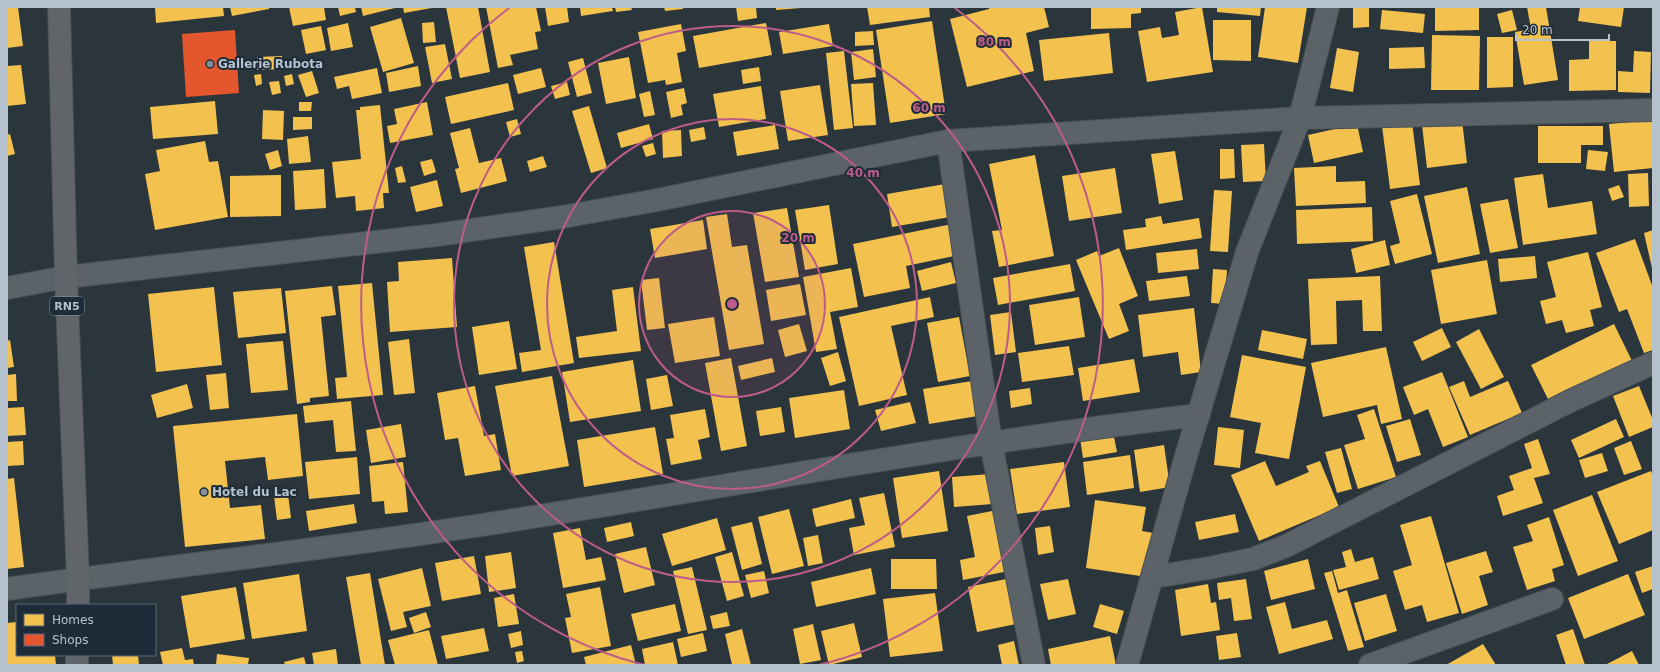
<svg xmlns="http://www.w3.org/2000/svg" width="1660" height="672" viewBox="0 0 1660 672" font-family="'DejaVu Sans',sans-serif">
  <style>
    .homes { fill: #f2c14e }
    .shops { fill: #e4572e }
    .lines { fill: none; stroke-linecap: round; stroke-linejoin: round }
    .street-casing { stroke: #495156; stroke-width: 24 }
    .highway-casing { stroke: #485157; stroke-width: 24 }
    .street { stroke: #5b6369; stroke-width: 22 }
    .highway { stroke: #616569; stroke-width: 22 }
    .ring { fill: none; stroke: #bd5c89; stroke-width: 2 }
    .poi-dot { fill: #85919a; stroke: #1d2c38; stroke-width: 1.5 }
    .labels { text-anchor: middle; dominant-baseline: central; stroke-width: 4; stroke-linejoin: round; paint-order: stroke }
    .shield { fill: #1d2c38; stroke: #8795a0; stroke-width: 1 }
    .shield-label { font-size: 11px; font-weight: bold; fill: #b5c2cd }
    .poi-label { font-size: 12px; font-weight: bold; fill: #b5c2cd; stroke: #1d2c38; text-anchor: start }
    .centre { fill: #bd5c89; stroke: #1d2c38; stroke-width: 2 }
    .ring-label { font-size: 12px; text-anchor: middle; font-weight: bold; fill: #bd5c89; stroke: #1d2c38; stroke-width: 4; stroke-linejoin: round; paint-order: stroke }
  </style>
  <rect width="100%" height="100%" fill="#2b353c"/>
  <path class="homes" d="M7,7H18L23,46L7,48Z
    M155,7H223L224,16L156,23Z
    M230,7H269V9L232,16Z
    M289,7H324L326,20L293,26Z
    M338,7H355L356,12L340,16Z
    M361,7H395V8L363,16Z
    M403,7H432V8L404,13Z
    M446,7H478L490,72L460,78Z
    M486,7H536L541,31L535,32L538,49L510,55L513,65L498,68Z
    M545,7H567L569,22L548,26Z
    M580,7H612L613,11L581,16Z
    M615,7H631L632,10L616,12Z
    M664,7H683V9L665,11Z
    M736,7H756L757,18L738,21Z
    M776,7H801V8L776,10Z
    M867,7H929L930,17L870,25Z
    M989,7H1044L1049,27L1026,33L1034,71L967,87L950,19L989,9Z
    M1091,7H1141V13L1131,14V28L1091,29Z
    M1202,7L1213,72L1147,82L1138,31L1160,27L1162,38L1179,35L1175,12Z
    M1217,7H1261L1260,16L1217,12Z
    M1265,7H1307L1298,63L1258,57Z
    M1353,7H1369V27L1353,28Z
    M1435,7H1479V30L1435,31Z
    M1527,7H1546L1558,80L1524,85L1515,32L1531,29Z
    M1580,7H1624L1621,27L1578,21Z
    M1382,10L1425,14L1423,33L1380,29Z
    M1512,10L1517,30L1502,33L1497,14Z
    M401,18L414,63L383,72L370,27Z
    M1213,20H1251V61L1213,60Z
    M932,21L946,114L890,123L876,30Z
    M434,22L436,42L423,43L422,23Z
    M348,23L353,47L331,51L327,28Z
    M766,23L772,55L699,68L693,36Z
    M681,24L686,51L677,53L682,82L666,85L665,80L648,83L638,32Z
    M829,24L833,46L783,54L779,32Z
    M321,26L326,50L306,54L301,30Z
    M873,31L874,45L855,46V32Z
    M1109,33L1113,73L1044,81L1039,40Z
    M1432,35L1480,36L1479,90H1431Z
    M1487,37H1513V87L1487,88Z
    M1589,41H1616V90L1569,91V60L1589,59Z
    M445,44L452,79L432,83L425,47Z
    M1424,47L1425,68L1389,69V48Z
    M1337,48L1359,52L1353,92L1330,88Z
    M873,49L876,77L854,80L851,52Z
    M844,51L853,128L834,130L826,53Z
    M1634,51L1651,52L1650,93L1618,92V71L1633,72Z
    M282,56L283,69L257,70V57Z
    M629,57L636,98L606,104L598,63Z
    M583,58L592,93L577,97L568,62Z
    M21,65L26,104L7,106V66Z
    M418,66L421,86L389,92L386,73Z
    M759,67L761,81L743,84L741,70Z
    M377,68L382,93L352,99L349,86L337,89L334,77Z
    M541,68L546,87L518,94L513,75Z
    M312,71L319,93L306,97L298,75Z
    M261,74L262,84L256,86L254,75Z
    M292,74L294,84L286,86L284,76Z
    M279,81L281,93L272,95L269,82Z
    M567,82L570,95L555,99L551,86Z
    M508,83L514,110L451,124L445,97Z
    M873,83L876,125L854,126L851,84Z
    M820,85L828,135L788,141L780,91Z
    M761,86L766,119L719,127L713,94Z
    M684,88L687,103L681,105L683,115L671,118L666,92Z
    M650,91L655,115L644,117L639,94Z
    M215,101L218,134L153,139L150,107Z
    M299,102H312L311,111H299Z
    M427,102L433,135L390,143L387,126L397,124L394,109Z
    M380,105L389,193H383L384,208L356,211L355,196L336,198L332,162L361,159L356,110H360V107Z
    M589,106L607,168L591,173L572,111Z
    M263,110L284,111L283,140L262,139Z
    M293,117H312V129L293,130Z
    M517,119L521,134L510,137L506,122Z
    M1462,120L1467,163L1427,168L1422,125Z
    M1653,120V168L1614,172L1609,124Z
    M1412,122L1420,185L1390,189L1382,126Z
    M649,124L653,139L621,148L617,133Z
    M1357,124L1363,152L1314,163L1308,135Z
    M775,125L779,149L737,156L733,132Z
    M1538,126H1603V145H1581V163H1538Z
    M704,127L706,139L691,142L689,130Z
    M470,128L479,163L501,158L507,181L461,193L455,169L459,168L450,133Z
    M681,130L682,156L663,158L662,131Z
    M10,134L15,154L7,156V135Z
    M308,136L311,162L289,164L287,139Z
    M205,141L209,162L218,161L228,217L155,230L145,174L160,171L156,150Z
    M653,143L656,154L646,157L642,146Z
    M1264,144L1266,181L1243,182L1241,145Z
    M1220,149H1234L1235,178L1220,179Z
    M278,150L282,166L270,170L265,154Z
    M1588,150L1608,152L1605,171L1586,169Z
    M1175,151L1183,200L1159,204L1151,154Z
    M1035,155L1054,256L999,267L992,231L1002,230L989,164Z
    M543,156L547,167L530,172L527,161Z
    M432,159L436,172L424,176L420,162Z
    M402,166L406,182L398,183L395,168Z
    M1336,166V182L1365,181L1366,203L1296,206L1294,168Z
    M1115,168L1122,213L1069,221L1062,176Z
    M324,169L326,208L295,210L293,171Z
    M1648,173L1649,206L1629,207L1628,174Z
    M1543,174L1548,208L1592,201L1597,234L1523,245L1514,178Z
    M281,175V216L230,217V176Z
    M437,180L443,206L416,212L410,187Z
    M945,184L950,217L892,227L887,194Z
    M1619,185L1624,197L1612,201L1608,189Z
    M1467,187L1480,254L1438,263L1424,196Z
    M1214,190L1232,191L1228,252L1210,251Z
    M1417,194L1432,254L1395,264L1390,246L1400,243L1390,201Z
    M1508,199L1518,248L1490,253L1480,204Z
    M829,205L838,264L805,270L795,210Z
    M1372,207L1373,241L1297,244L1296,210Z
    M787,208L799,277L765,282L753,213Z
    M727,214L732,247L747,245L764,344L729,350L706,217Z
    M1161,216L1163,224L1199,218L1202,238L1126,250L1123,230L1146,227L1145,219Z
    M703,220L707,249L655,258L650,229Z
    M952,224L959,255L906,266L910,288L864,297L853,244Z
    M1653,230V268H1652L1644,233Z
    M1635,239L1653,288V350L1644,353L1627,309L1619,312L1596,253Z
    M1385,240L1390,265L1356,273L1351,249Z
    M554,242L574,363L522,372L519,353L541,350L524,247Z
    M1119,248L1138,296L1119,304L1129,331L1109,339L1076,260L1097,251L1099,256Z
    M1197,249L1199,269L1158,273L1156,253Z
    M1588,252L1602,307L1590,310L1594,326L1566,333L1562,320L1546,324L1540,301L1556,297L1547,262Z
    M1535,256L1537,278L1500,282L1498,259Z
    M452,258L457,327L390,332L387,282L399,281L398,262Z
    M1487,260L1497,314L1441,324L1431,270Z
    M951,262L956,283L922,291L917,271Z
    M1070,264L1075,291L998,305L993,278Z
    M851,268L858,307L830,312L837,349L816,352L803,277Z
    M1213,269L1227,270L1225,304L1211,303Z
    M1187,276L1190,296L1149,301L1146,281Z
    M1380,276L1382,331H1363L1362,300L1336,301L1337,344L1311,345L1308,279Z
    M659,278L665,328L647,330L641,280Z
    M372,283L383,395L337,399L335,378L347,377L338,286Z
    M800,284L806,315L771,321L766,290Z
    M332,286L336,315L321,317L329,396L310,398V402L297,404L285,291Z
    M214,287L222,365L156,372L148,294Z
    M633,287L641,351L579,358L576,337L617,331L612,290Z
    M281,288L286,333L238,338L233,292Z
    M930,297L934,317L891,326L907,395L859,406L839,317Z
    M1079,297L1085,337L1035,345L1029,305Z
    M1194,308L1201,372L1181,375L1178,352L1143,357L1138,315Z
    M1011,312L1016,352L995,355L990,315Z
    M714,317L720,356L675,363L668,324Z
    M959,317L970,376L938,382L927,323Z
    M509,321L517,369L479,375L472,327Z
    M799,324L807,351L785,357L778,330Z
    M1614,324L1634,365L1551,405L1531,365Z
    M1442,328L1451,347L1422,361L1413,342Z
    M1479,329L1504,377L1481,389L1456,342Z
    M1262,330L1307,339L1303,359L1258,350Z
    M409,339L415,393L394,395L388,342Z
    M10,340L14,367L7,368V341Z
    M283,341L288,390L251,393L246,344Z
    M1069,346L1074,375L1022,382L1018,353Z
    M1386,347L1402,419L1381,424L1377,405L1323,417L1311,363Z
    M838,352L846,381L830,386L821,358Z
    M1242,355L1306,367L1289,459L1255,453L1261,423L1230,417Z
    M731,358L747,446L721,451L705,363Z
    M772,358L775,372L741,380L738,366Z
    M1134,359L1140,392L1083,401L1078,368Z
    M633,360L641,411L570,422L562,372Z
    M1442,372L1468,437L1443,447L1428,409L1414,415L1403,387Z
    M226,373L229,408L210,410L206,375Z
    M16,374L17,401H7V375Z
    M667,375L673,406L651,410L646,379Z
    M552,376L569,466L512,476L495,386Z
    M978,380L984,415L929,424L923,389Z
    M1464,381L1470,397L1508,381L1522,413L1470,435L1449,387Z
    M187,384L193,408L157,418L151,395Z
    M475,386L484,436L495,434L501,470L465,476L458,438L445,440L437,393Z
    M1639,386L1653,420V427L1629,437L1613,396Z
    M1030,388L1032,404L1011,408L1009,391Z
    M844,390L850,429L795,438L789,398Z
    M351,401L356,451L336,452L333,420L305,423L303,406Z
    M910,402L916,423L881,431L875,410Z
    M24,407L26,435L7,436V408Z
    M781,407L785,432L760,436L756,411Z
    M705,409L710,437L698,440L702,459L671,465L666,439L674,438L670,415Z
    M1374,409L1396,477L1358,489L1344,445L1365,439L1357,415Z
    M297,414L303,476L268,480L265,457L225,461L230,508L261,505L265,539L185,547L173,426Z
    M1410,419L1421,455L1397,462L1386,426Z
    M1616,419L1624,437L1579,458L1571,440Z
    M401,424L406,457L371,463L366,430Z
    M655,427L663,474L584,487L577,440Z
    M1218,427L1244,430L1240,468L1214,465Z
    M1113,432L1117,452L1083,458L1080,438Z
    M1538,439L1550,474L1534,478L1543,503L1503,516L1497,496L1514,490L1509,476L1532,468L1524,444Z
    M23,441L24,465L7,466V442Z
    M1631,441L1642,469L1624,475L1614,448Z
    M1164,445L1170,487L1140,492L1134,450Z
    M1341,448L1352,489L1337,493L1325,452Z
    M1602,453L1608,471L1585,478L1579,460Z
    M1130,455L1134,488L1087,495L1083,462Z
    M357,457L360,494L309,499L305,462Z
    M1265,461L1276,486L1309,472L1306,466L1320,461L1339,507L1259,541L1231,475Z
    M403,462L408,512L385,514L384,501L372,502L369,466Z
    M1064,462L1070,507L1017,514L1010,469Z
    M939,471L948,531L902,538L893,478Z
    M1651,471L1653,476V530L1619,544L1597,492Z
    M990,474L993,504L954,507L952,477Z
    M14,478L24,567L7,569V479Z
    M884,493L895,547L854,555L849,528L865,525L859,498Z
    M288,494L291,518L277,520L274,496Z
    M1592,495L1618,561L1578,576L1553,510Z
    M851,499L855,518L816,527L812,509Z
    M1095,500L1146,507L1142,531L1153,533L1147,577L1086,568Z
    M354,504L357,523L309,531L306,511Z
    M789,509L804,566L772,574L758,517Z
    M997,510L1009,571L963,580L960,560L975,557L967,516Z
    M1235,514L1239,532L1199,540L1195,522Z
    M1431,516L1459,613L1427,622L1422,605L1405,610L1393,571L1412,565L1400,525Z
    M1549,517L1564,565L1552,569L1555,581L1527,590L1513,547L1533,541L1527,525Z
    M717,518L726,550L672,566L662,534Z
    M631,522L634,536L607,542L604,528Z
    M752,522L762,564L742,570L731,527Z
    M1050,526L1054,552L1038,555L1035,528Z
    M580,528L586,560L601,557L606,580L563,588L553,533Z
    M818,535L823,563L808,566L803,538Z
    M646,547L655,585L624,593L615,554Z
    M1351,549L1355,562L1373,557L1379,579L1339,590L1333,570L1346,567L1342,552Z
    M1486,551L1493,572L1479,576L1488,605L1462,614L1446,563Z
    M511,552L516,588L489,592L485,556Z
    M732,552L744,596L727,601L715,557Z
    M474,556L481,594L442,601L435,563Z
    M891,559H936L937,589H891Z
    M1308,559L1315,589L1271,600L1264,571Z
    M1653,566V589L1642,593L1635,572Z
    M692,567L707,630L688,634L673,571Z
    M422,568L431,606L403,612L407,627L391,631L378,579Z
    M871,568L876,594L816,607L811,582Z
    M764,571L769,593L751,598L745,575Z
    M1332,571L1338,593L1347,590L1364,647L1348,651L1324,573Z
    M370,573L385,665H361L346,577Z
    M299,574L307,631L252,639L243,583Z
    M1628,574L1645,615L1584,639L1568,598Z
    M1006,579L1016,624L977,632L968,587Z
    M1068,579L1076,614L1048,620L1040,584Z
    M1246,579L1252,619L1234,621L1231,598L1219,600L1217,583Z
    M1208,584L1211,603L1216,602L1220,630L1181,636L1175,590Z
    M236,587L245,639L190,648L181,596Z
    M600,587L611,646L572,653L565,618L571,617L566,594Z
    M935,593L943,651L890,657L883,599Z
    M514,594L519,624L498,627L494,598Z
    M1386,594L1397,631L1365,641L1354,603Z
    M1285,602L1292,629L1327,620L1333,639L1279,654L1266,607Z
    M675,604L681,631L638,641L631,614Z
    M1100,604L1124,611L1117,634L1093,627Z
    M426,612L431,627L414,633L409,618Z
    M727,612L730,626L713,629L710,616Z
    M17,622V655H55L56,665H7V623Z
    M854,623L862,657L829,665L821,631Z
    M813,624L821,660L800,664L793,629Z
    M484,628L489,651L446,659L441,636Z
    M742,629L751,665H732L725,634Z
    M1573,629L1585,665H1566L1556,635Z
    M429,630L438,665H395L388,640Z
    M521,631L523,645L511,648L508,634Z
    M703,633L707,651L681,657L677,639Z
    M1237,633L1241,657L1219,660L1216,636Z
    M1110,636L1116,665H1051L1048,649Z
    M1014,641L1019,665H1002L998,645Z
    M673,642L678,665H645L642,649Z
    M1483,644L1496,665H1446Z
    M631,645L636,665H586L584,657Z
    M182,648L185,660L193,659L194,665H163L160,652Z
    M336,649L338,665H314L312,653Z
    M522,651L524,661L517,663L515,652Z
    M1632,651L1639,665H1605Z
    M217,654L249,658L248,665H216Z
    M112,655H138L139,665H113Z
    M304,657L306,665H285L284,662Z"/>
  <path class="shops" d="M235,30L239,93L186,97L182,34Z"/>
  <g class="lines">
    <g class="street-casing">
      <path id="street" d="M948,141L991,443L1034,665
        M7,288L66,277L437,235L562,217L652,201L948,141L1300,118L1653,110
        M1153,577L1209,568L1253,559L1286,546L1570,401L1653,363
        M7,589C163,567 319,550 475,526C716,489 956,443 1199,415
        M1127,665L1186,456L1247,252L1300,118L1328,7
        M1370,665L1552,599"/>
    </g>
    <g class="highway-casing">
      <path id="highway" d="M59,7L66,277L78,579V605
        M77,665V655"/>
    </g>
    <use href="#street" class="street"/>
    <use href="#highway" class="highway"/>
  </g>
  <circle cx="732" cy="304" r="93" fill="#bd5c89" fill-opacity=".12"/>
  <g class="ring">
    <circle cx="732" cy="304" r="93"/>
    <circle cx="732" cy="304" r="185"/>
    <circle cx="732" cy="304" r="278"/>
    <path d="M645 665A371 371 0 0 1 509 8M955 8A371 371 0 0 1 819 665"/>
  </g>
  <g class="poi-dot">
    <circle cx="210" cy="64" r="4"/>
    <circle cx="204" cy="492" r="4"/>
  </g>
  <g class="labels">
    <rect class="shield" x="50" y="297" width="34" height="18" rx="3"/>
    <g class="shield-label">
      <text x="67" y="306">RN5</text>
    </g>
    <g class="poi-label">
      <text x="218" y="64">Gallerie Rubota</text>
      <text x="212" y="492">Hotel du Lac</text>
    </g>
  </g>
  <circle cx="732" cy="304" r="6" class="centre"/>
  <g class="ring-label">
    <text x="994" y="46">80 m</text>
    <text x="929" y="112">60 m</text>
    <text x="863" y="177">40 m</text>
    <text x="798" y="242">20 m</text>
  </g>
  <rect width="1660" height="672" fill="none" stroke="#b5c2cd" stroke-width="16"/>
  <rect x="16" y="604" width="140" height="52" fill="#1d2c38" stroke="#5a6874"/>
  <rect x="24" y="614" width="20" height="12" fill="#f2c14e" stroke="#5a6874"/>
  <text x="52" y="624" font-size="12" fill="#b5c2cd">Homes</text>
  <rect x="24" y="634" width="20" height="12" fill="#e4572e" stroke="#5a6874"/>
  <text x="52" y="644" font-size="12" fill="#b5c2cd">Shops</text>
  <path d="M1516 34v6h93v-6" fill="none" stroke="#b5c2cd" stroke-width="2"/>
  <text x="1522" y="34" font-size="12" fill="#b5c2cd" stroke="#1d2c38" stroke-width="3" paint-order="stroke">20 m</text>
</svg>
